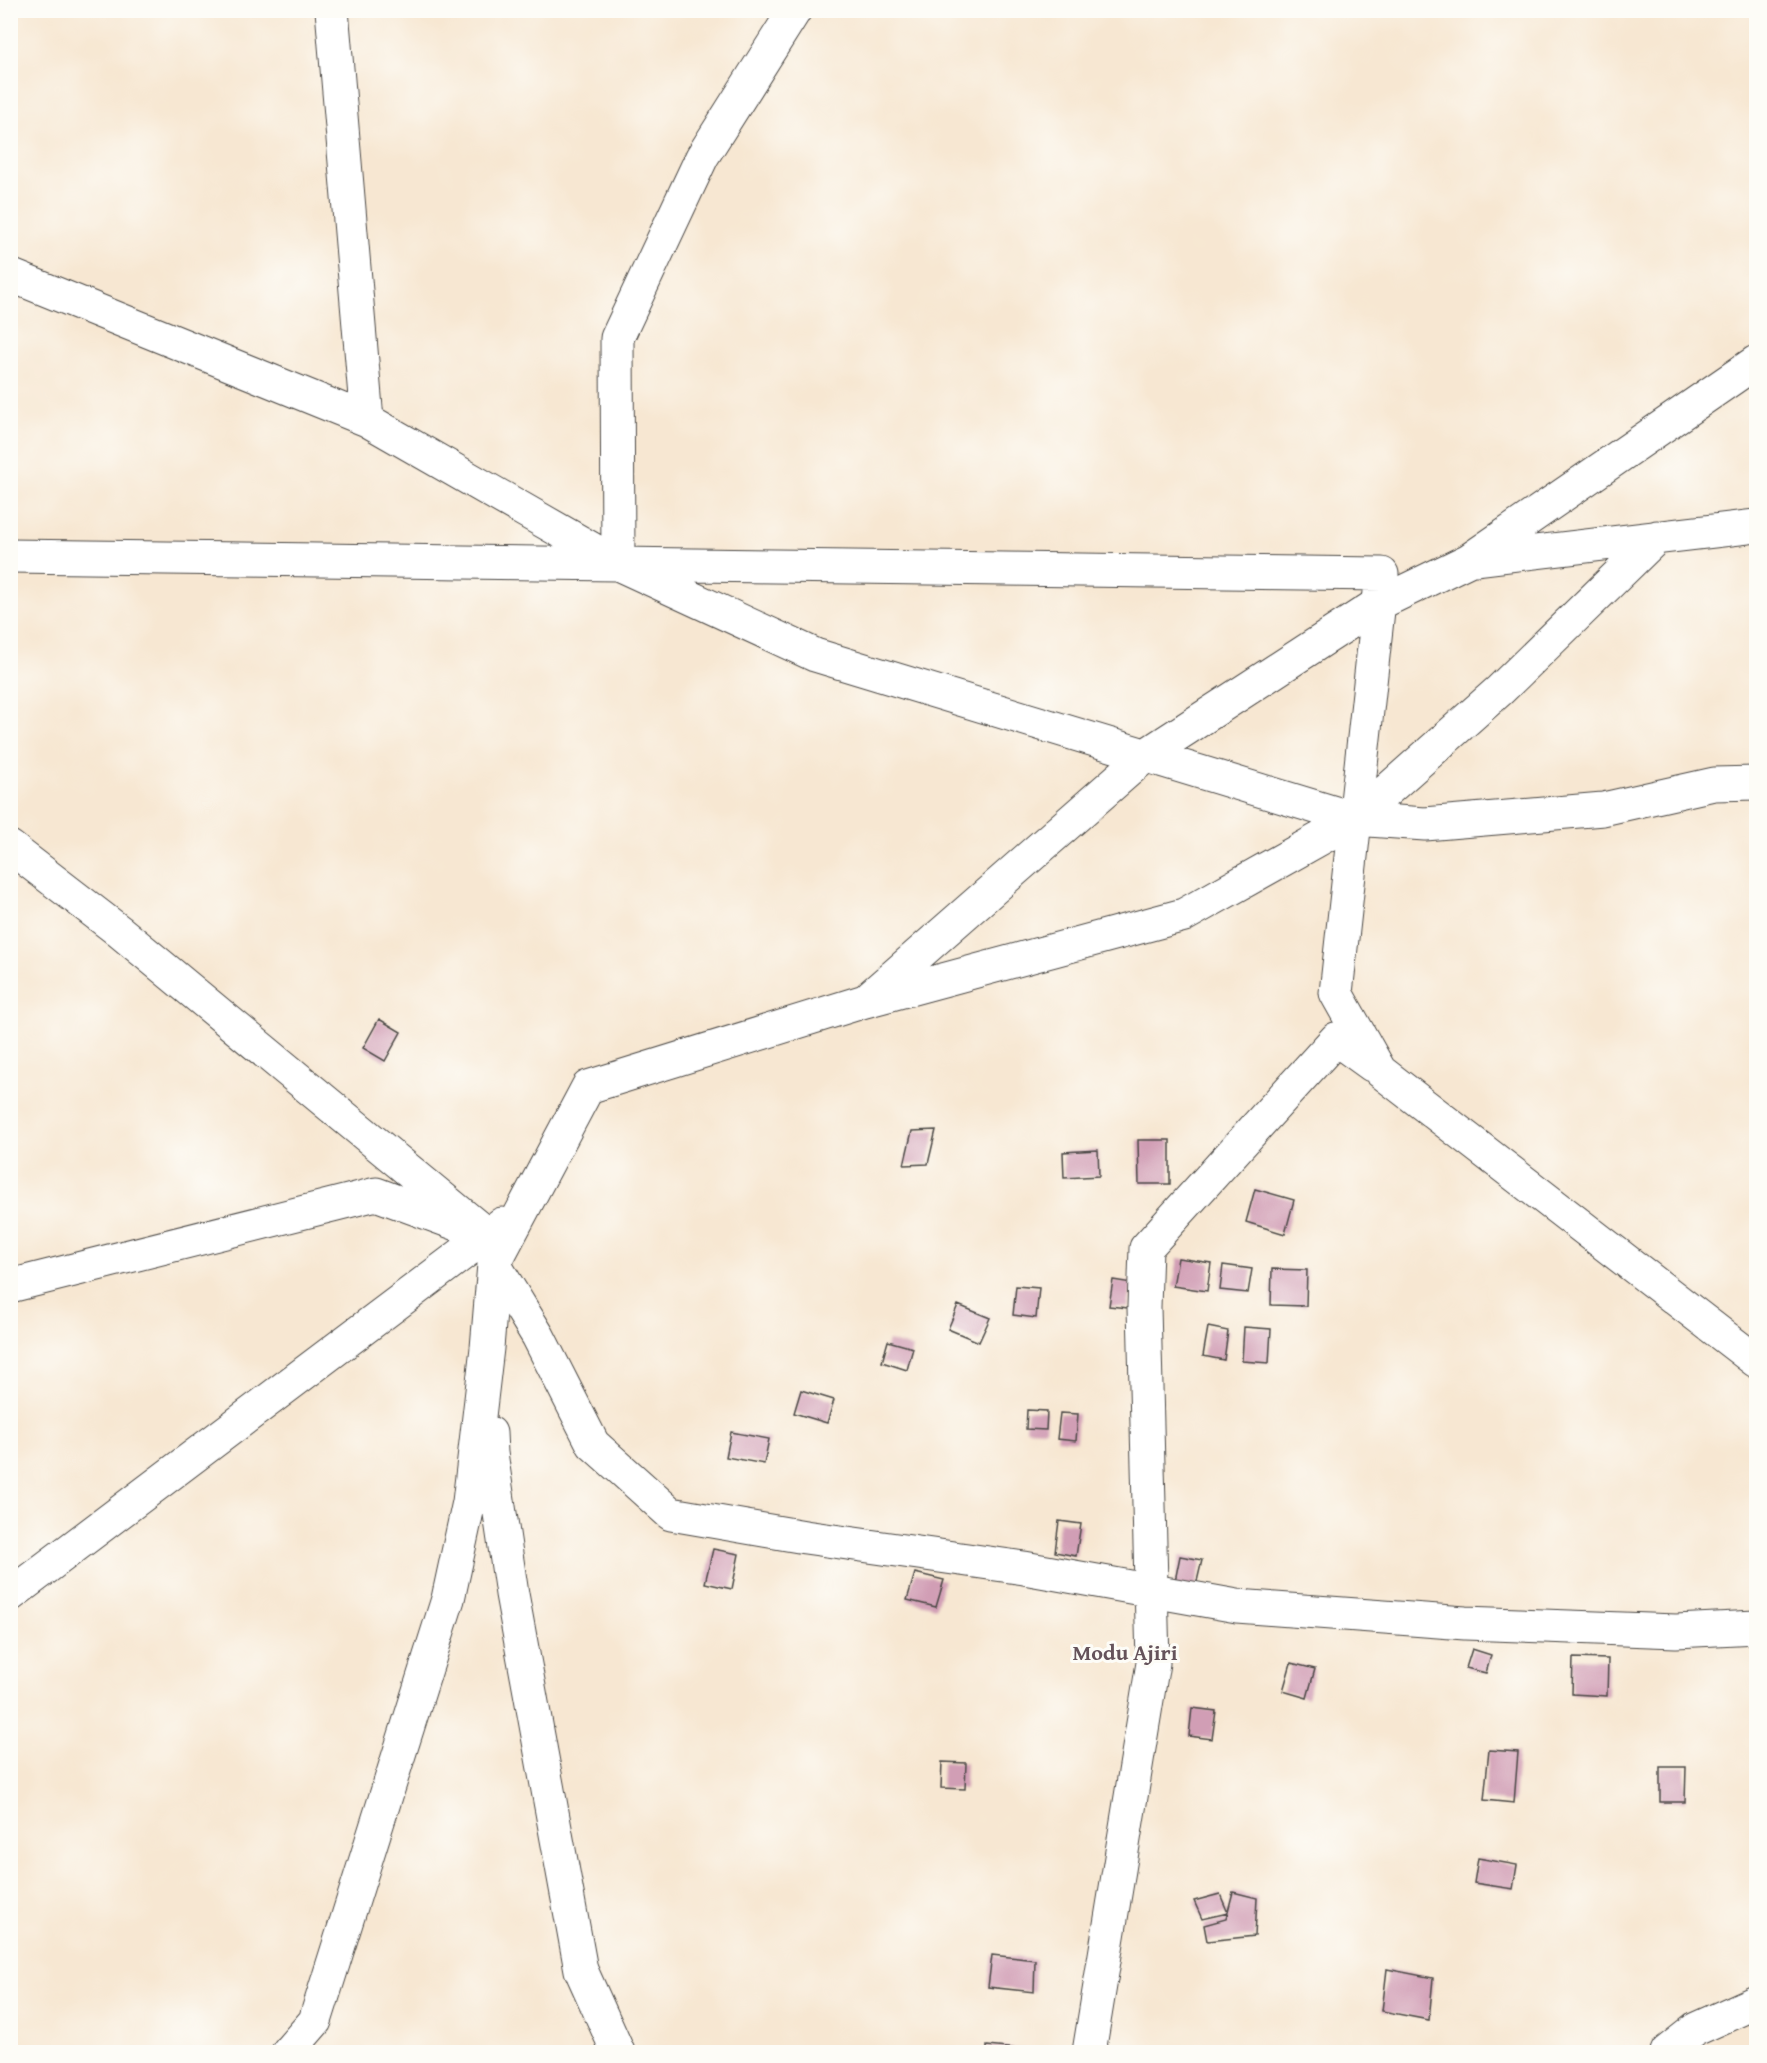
<svg xmlns="http://www.w3.org/2000/svg" width="1767" height="2063" viewBox="0 0 1767 2063" font-family="'Gentium Book Plus',serif">
  <style>
    .building { fill: #d19eb5 }
    .lines { fill: none; stroke-linecap: round; stroke-linejoin: round }
    .street-casing { stroke: #4a4744; stroke-width: 35 }
    .street { stroke: #fff; stroke-width: 33 }
    .labels { text-anchor: middle; dominant-baseline: central; stroke-width: 6; stroke-linejoin: round; paint-order: stroke }
    .quarter-label { font-size: 22px; font-weight: bold; fill: #65535b; stroke: #fdfcf7 }
  </style>
  <rect width="100%" height="100%" fill="#fdfcf7"/>
  <filter id="ink" filterUnits="userSpaceOnUse"><feTurbulence type="fractalNoise" baseFrequency=".0167" numOctaves="2"/><feDisplacementMap in="SourceGraphic" scale="12" xChannelSelector="R" yChannelSelector="G"/><feConvolveMatrix kernelMatrix="1 2 1 2 8 2 1 2 1" color-interpolation-filters="sRGB"/></filter>
  <filter id="wash" filterUnits="userSpaceOnUse"><feTurbulence type="fractalNoise" baseFrequency=".008" numOctaves="4" result="noise"/><feDisplacementMap in="SourceGraphic" scale="24" xChannelSelector="R" yChannelSelector="G"/><feGaussianBlur stdDeviation="1.35" result="paint"/><feColorMatrix in="noise" values="0 0 0 0 0 0 0 0 0 0 0 0 0 0 0 0 0 1.4 0 .05"/><feComposite in="paint" operator="in"/></filter>
  <g filter="url(#wash)">
    <rect width="100%" height="100%" fill="#f7e7d2"/>
    <g id="blocks">
      <path class="building" d="M379,1019L401,1032L385,1061L363,1048Z
        M936,1130L928,1164L904,1165L912,1131Z
        M1138,1140H1170V1184H1139Z
        M1098,1150L1099,1176L1064,1178L1063,1152Z
        M1255,1189L1294,1200L1285,1234L1246,1222Z
        M1178,1258L1211,1263L1207,1291L1173,1286Z
        M1223,1265L1252,1269L1248,1293L1220,1290Z
        M1272,1269L1307,1270L1306,1306L1271,1305Z
        M1113,1280L1132,1283L1128,1308L1109,1306Z
        M1016,1286L1039,1288L1036,1318L1013,1315Z
        M958,1305L990,1318L979,1342L948,1329Z
        M1208,1327L1228,1331L1224,1360L1203,1356Z
        M1244,1327L1271,1329L1269,1363L1242,1361Z
        M888,1341L913,1348L907,1370L882,1362Z
        M801,1390L834,1400L827,1423L794,1413Z
        M1027,1410L1047,1411L1046,1430L1026,1429Z
        M1060,1413L1078,1414L1076,1441L1057,1439Z
        M731,1432L769,1439L764,1464L726,1457Z
        M1059,1521L1081,1524L1076,1556L1055,1552Z
        M713,1549L739,1554L732,1589L705,1583Z
        M1180,1556L1202,1560L1195,1590L1174,1586Z
        M915,1573L944,1580L936,1607L907,1600Z
        M1472,1649L1491,1655L1486,1673L1466,1668Z
        M1573,1658L1608,1659L1607,1696L1572,1694Z
        M1291,1663L1315,1669L1307,1698L1283,1691Z
        M1192,1708L1216,1711L1212,1739L1189,1736Z
        M1489,1750L1518,1752L1514,1803L1484,1800Z
        M942,1762L966,1763L965,1789L941,1788Z
        M1660,1767H1686L1685,1802H1660Z
        M1478,1858L1517,1865L1513,1889L1474,1883Z
        M1233,1892L1257,1898L1255,1936L1207,1941L1204,1925L1226,1919Z
        M1220,1894L1228,1913L1202,1919L1194,1901Z
        M992,1955L1035,1960L1034,1992L988,1987Z
        M1387,1969L1433,1978L1429,2020L1382,2011Z
        M987,2046L1038,2051V2052H987Z"/>
    </g>
  </g>
  <g filter="url(#ink)">
    <use href="#blocks" fill-opacity="0" stroke="#4a4744" stroke-width="1.5"/>
    <g class="lines">
      <g class="street-casing">
        <path id="street" d="M332,10L367,420L618,564L815,655L1355,819L1425,824L1603,809L1714,784L1756,783
          M10,275L367,420
          M10,556L1382,574L1336,993L1380,1071L1756,1361
          M1475,559L1756,526
          M618,564L617,338L702,157L795,10
          M10,847L119,931L487,1235L376,1194L10,1286
          M871,996L1146,755L1378,604L1469,560L1756,362
          M494,1264L588,1087L865,1001L1184,915L1355,819L1500,690L1657,537
          M490,1433L491,1453L512,1594L581,1970L618,2052
          M10,1595L502,1224
          M288,2052L315,2021L448,1599L469,1502L487,1348L494,1264L538,1336L593,1444L671,1514L805,1537L1024,1568L1237,1606L1465,1623L1676,1631L1756,1627
          M1089,2052L1153,1663L1144,1307L1146,1248L1336,1039L1372,1065
          M1667,2052L1696,2029L1756,2002"/>
      </g>
      <use href="#street" class="street"/>
    </g>
  </g>
  <g class="labels">
    <g class="quarter-label">
      <text x="1125" y="1652">Modu Ajiri</text>
    </g>
  </g>
  <rect width="1767" height="2063" fill="none" stroke="#fdfcf7" stroke-width="36"/>
</svg>
